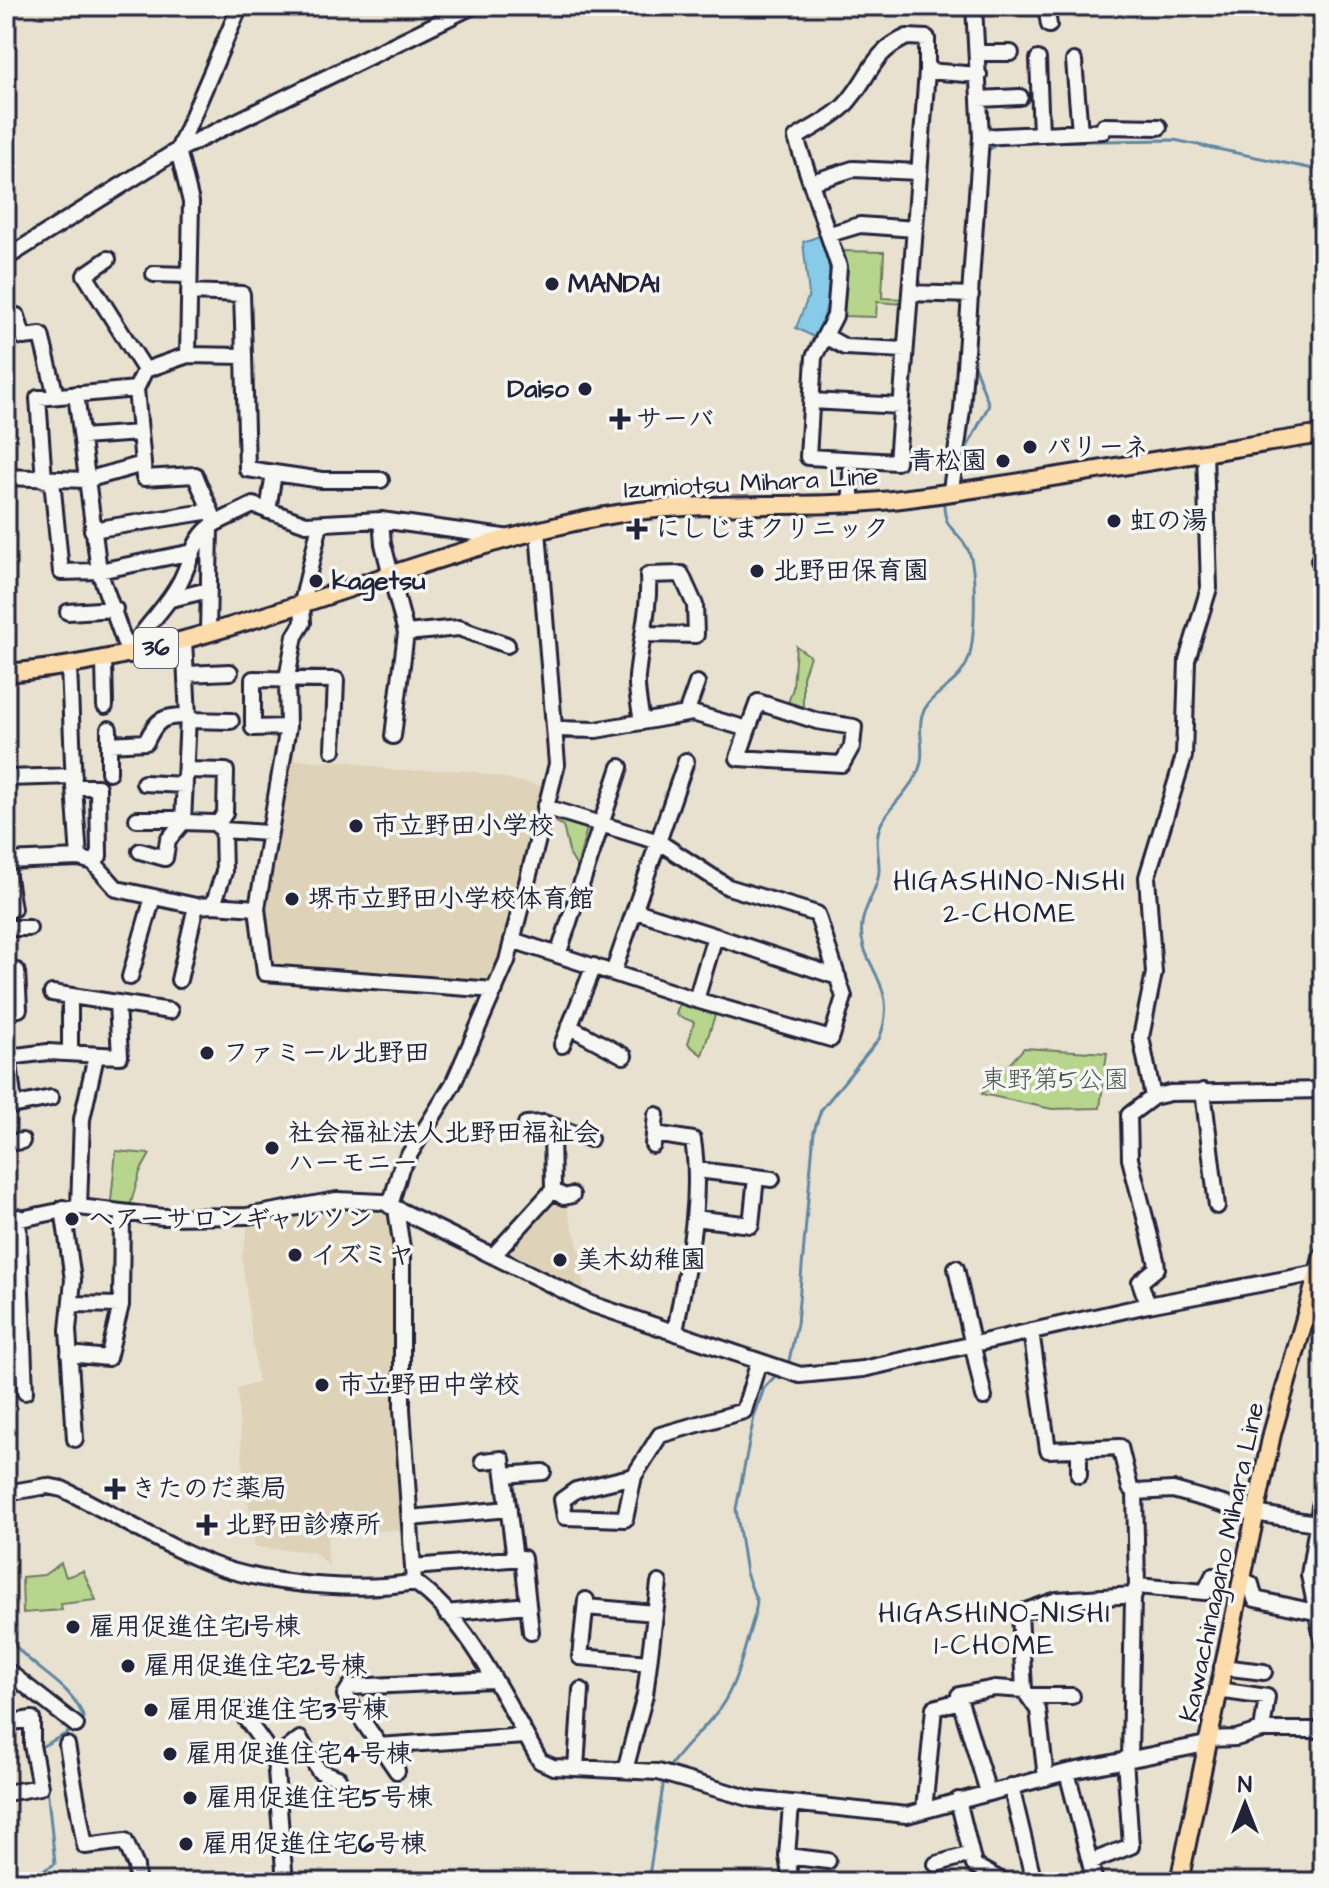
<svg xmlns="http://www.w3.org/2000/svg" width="1329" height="1888" viewBox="0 0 1329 1888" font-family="'Architects Daughter','Klee One',sans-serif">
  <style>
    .built { fill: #ded2b8 }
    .green { fill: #b8d58e; stroke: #6d7c64; stroke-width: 2 }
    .water { fill: #88cbe9; stroke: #5f87a3; stroke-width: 2 }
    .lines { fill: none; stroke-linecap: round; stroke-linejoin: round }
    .stream { stroke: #5f87a3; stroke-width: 3 }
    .minor-casing { stroke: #22223b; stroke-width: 20 }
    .major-casing { stroke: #22223b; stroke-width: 22 }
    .minor { stroke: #f6f6f2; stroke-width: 14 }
    .major { stroke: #fddcac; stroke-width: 16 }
    .poi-dot { fill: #22223b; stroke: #f6f6f2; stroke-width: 3 }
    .labels { text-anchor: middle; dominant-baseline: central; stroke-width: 7; stroke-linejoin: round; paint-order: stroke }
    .shield { fill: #f6f6f2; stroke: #626272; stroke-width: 2 }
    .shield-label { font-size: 24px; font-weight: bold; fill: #22223b }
    .poi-label { font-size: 26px; font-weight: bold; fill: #22223b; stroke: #f6f6f2; text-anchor: start }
    .street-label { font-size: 26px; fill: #22223b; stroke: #f6f6f2 }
    .park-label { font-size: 26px; fill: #4f5854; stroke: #f6f6f2 }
    .neighbourhood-label { font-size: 28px; letter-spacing: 2px; fill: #22223b; stroke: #f6f6f2 }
  </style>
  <rect width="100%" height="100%" fill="#e8e1d0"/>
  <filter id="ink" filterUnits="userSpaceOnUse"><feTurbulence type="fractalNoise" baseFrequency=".0125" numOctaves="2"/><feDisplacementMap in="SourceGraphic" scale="16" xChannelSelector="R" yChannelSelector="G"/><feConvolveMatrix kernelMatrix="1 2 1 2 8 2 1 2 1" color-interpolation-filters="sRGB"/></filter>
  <g filter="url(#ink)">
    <path class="built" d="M287,760L351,762L395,771L464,770L542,786L545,791L501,957L488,985L356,972L267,970L265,909Z
      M555,1201L567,1208L579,1249L585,1301L507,1263L518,1236L539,1211Z
      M356,1206L389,1216L393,1234V1357L406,1530L335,1532L327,1540L329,1566L314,1552L255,1547L243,1469L237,1388L258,1383L242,1257L248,1225Z"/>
    <path class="green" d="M842,251L884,252L882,298L903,299V304L877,302L876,317L842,316L846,266Z
      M796,646L810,656L803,677V707L788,703L793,688Z
      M551,812L588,824L577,867L570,855L563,826L548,817Z
      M680,1001L715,1015L702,1055L688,1044L694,1022L676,1015Z
      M1024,1048L1107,1053L1100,1108L1052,1109L982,1094Z
      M116,1151L150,1154L140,1172L130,1206H115L111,1201Z
      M61,1563L66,1577L83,1571L96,1600L61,1604L62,1610L23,1613L22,1577L44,1575Z"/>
    <path class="water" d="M822,235C834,271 832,304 816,338L796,328L809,295L803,242Z"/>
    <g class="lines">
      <path class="stream" d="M1025,142L1174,140L1323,171
        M985,153L998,143
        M962,457L989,405L972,360
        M788,1365L797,1324L814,1131L821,1110L879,1039C902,983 856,965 862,924C864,906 878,889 879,872C880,854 873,842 881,824C891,804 911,790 919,769C926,752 917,732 922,715C930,691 963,685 970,654C975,632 977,572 969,552C959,528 943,533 944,500
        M6,1632C28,1671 69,1678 84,1718L81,1721
        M668,1769C683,1746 704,1730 720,1708C739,1681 745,1644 755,1614L757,1602L746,1573L736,1509L754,1417L764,1388L779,1372
        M46,1779L41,1747L73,1730
        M33,1882L35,1875L55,1864L47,1786
        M648,1882L664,1780"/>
      <g class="minor-casing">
        <path id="minor" d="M1046,6L1049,25
          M907,37L927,38V71L897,462L808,457L814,357L835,316L839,267L796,138C811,128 831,119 844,106C870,79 870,53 907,37Z
          M977,53H1011
          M1038,59L1041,134
          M1074,61L1080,132
          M927,71L979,75
          M979,99L1020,97
          M981,137L1103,131L1104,126L1159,127
          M812,182L853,169L919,172
          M830,234L860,225L915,229
          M6,258L178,150L240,6
          M108,259L85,275L145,370
          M154,274L189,275
          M189,292L242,294L244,356
          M910,293L971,295
          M17,316L23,337L41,335L56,396
          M825,336L845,347L905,350
          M188,355L191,202L178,150L473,6
          M76,394L99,571L129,655
          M812,401L901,406
          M82,437L140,433
          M851,460V502
          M143,464L144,478L195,475L216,523L253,505L306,524L381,520L510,538
          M6,477L86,480L143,464L136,389L145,370L188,355L244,356L247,469L322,480H381
          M44,480L38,398L136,389
          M52,480L61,572L99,571L193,552
          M951,490L962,410L981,137L974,6
          M268,511L274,473
          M381,520L383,544L406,633L393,736
          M92,530L211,511
          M1319,560L1323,561
          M171,599L209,590
          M68,612L115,609
          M208,633L210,527
          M406,633L459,628L507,645
          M129,655C142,627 166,610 180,582C192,560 193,536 216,523
          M104,661L105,706
          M69,667L74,787H98L99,856L93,862
          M187,674L230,672
          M686,714L697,683
          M188,720L231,721
          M642,722C640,708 636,692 637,677C640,642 650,610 648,575L681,574L695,605L696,635L644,634
          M288,727L253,728V679L336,680L333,750
          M554,729L596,730L692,713L748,729L738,758L842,764L852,746L854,727L817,721L758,702L748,729
          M109,744L146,742C157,719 162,716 188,716
          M186,770L226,771L225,813L217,825
          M109,772V729
          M6,778L74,776
          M144,783L185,785
          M74,787L79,858
          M545,807L659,842L728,887L817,914L844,997L831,1039L696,1000
          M137,819H184
          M223,830L268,833
          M140,851L165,858L168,840L183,822
          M6,861L79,858L93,862L117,889L196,906L213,905L224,872L223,830L214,823L183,822L188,716L184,640
          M6,866L13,909
          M213,905L257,908L288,727L287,678L295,636L303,623L302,603L320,524
          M257,908L265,973L495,990
          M6,928H29
          M715,936L838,977
          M512,940L696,1000L715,936L636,911
          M558,955L620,767
          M6,971H17L19,1009L6,1010
          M613,973L686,761
          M130,977L153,897
          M179,980L196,906
          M52,993L170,1011
          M570,1027L624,1056
          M6,1038L14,1105
          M562,1045L594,966
          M70,1052V996
          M9,1057L48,1052L120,1056L117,1003
          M1203,1091L1217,1206
          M1153,1097L1141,1037L1154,973L1147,877L1184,756L1187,660L1209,588L1205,452
          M6,1107L51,1098
          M526,1124L544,1123L590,1139
          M552,1126L553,1190L564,1197L572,1195
          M655,1134L693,1140C703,1205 686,1269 675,1332
          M6,1143L22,1141
          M653,1145L656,1115
          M697,1170L772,1179
          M390,1206L401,1168L453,1084L507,961L557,764L538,531
          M79,1207L82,1119L96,1056
          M63,1208L73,1280L68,1330L75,1439
          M396,1209L402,1248V1409L414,1582C469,1619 507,1704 540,1761L553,1767L658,1772L752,1799L907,1815L1067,1772L1206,1744
          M18,1217L25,1392
          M694,1218L751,1225L756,1177
          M6,1222L79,1207L163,1217L247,1216L337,1200L383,1202L591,1304L800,1375L863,1369L1148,1305L1323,1272
          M493,1256L553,1190
          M956,1268L984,1397
          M73,1304L121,1305
          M1148,1305L1140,1282L1157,1268L1156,1260L1130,1159L1129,1115L1153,1097L1170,1093L1323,1090
          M1031,1331L1048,1450L1120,1447L1130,1488L1135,1492L1173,1490L1255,1513L1315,1523
          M69,1354L108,1358L121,1305L122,1212
          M1079,1448V1475
          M483,1461L502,1459L515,1559
          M504,1475L543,1472
          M634,1476L576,1490L562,1500L565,1517L625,1519L634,1476L660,1435L744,1411L759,1361
          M1323,1488L1309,1575L1323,1643
          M1135,1492L1137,1586L1205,1592L1213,1576
          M6,1493L47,1486L62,1489C114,1513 179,1556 232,1571C281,1585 365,1592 414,1582
          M410,1518L509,1509
          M413,1567L523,1558L531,1632
          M1241,1579L1251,1584L1255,1599L1315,1612
          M586,1600L580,1657L649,1663
          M586,1607L655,1613
          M446,1613L528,1605
          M1222,1667L1264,1672
          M6,1670L76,1725
          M1024,1690L1020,1613L1057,1600L1134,1595
          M1218,1690L1267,1697L1262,1730
          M959,1695L995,1688L1024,1690L1038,1710L1046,1778
          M1029,1696H1072
          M238,1708L275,1759
          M6,1723L32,1719V1745L40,1787L6,1793
          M1207,1739L1236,1738L1262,1730H1323
          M67,1745L85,1846L125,1841L136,1866L137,1882
          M378,1746L525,1736
          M1130,1758L1133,1597L1137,1586
          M576,1768L581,1690
          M625,1770L645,1695L659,1583
          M397,1771L345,1695L350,1687L493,1680
          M1067,1772L1095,1882
          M1011,1786L1034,1882
          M958,1800L974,1865L1004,1882
          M924,1810L934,1708L960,1701L988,1792
          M787,1856L828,1861
          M1090,1862L1131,1846L1125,1759
          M936,1864L971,1854
          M285,1882L275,1759L300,1739L319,1771L338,1778
          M791,1882L787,1856L791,1805"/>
      </g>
      <g class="major-casing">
        <path id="major" d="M6,673C211,656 398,556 599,517C702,497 806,512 909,498C1047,480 1185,455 1323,434
          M1179,1882L1272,1434L1323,1255"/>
      </g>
      <use href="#minor" class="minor"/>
      <use href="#major" class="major"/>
    </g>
  </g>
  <g class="poi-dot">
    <circle cx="552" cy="284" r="8"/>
    <circle cx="585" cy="389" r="8"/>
    <path d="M616 407h8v8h8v8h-8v8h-8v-8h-8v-8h8z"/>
    <circle cx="1030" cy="447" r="8"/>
    <circle cx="1003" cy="461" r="8"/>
    <circle cx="1114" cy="521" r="8"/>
    <path d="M633 517h8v8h8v8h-8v8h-8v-8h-8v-8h8z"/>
    <circle cx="757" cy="571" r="8"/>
    <circle cx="316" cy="581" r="8"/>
    <circle cx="356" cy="826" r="8"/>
    <circle cx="292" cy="899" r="8"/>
    <circle cx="207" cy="1053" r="8"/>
    <circle cx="272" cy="1148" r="8"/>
    <circle cx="72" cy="1219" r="8"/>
    <circle cx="295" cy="1255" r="8"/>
    <circle cx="560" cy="1260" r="8"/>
    <circle cx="322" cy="1385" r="8"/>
    <path d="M111 1477h8v8h8v8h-8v8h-8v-8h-8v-8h8z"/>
    <path d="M203 1513h8v8h8v8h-8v8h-8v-8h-8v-8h8z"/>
    <circle cx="73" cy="1627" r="8"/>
    <circle cx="128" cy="1666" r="8"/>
    <circle cx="151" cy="1710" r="8"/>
    <circle cx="170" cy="1754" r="8"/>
    <circle cx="190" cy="1798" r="8"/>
    <circle cx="186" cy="1844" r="8"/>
  </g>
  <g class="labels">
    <rect class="shield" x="134" y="628" width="44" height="40" rx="6"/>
    <g class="shield-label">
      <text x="156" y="648">36</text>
    </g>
    <g class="poi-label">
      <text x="568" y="284">MANDAI</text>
      <text x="569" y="389" text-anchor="end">Daiso</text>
      <text x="636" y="419">サーバ</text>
      <text x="1046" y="447">パリーネ</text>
      <text x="987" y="461" text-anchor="end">青松園</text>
      <text x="1130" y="521">虹の湯</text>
      <text x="655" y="529">にしじまクリニック</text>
      <text x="773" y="571">北野田保育園</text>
      <text x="332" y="581">kagetsu</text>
      <text x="372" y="826">市立野田小学校</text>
      <text x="308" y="899">堺市立野田小学校体育館</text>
      <text x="223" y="1053">ファミール北野田</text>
      <text x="288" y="1133">社会福祉法人北野田福祉会<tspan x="288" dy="30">ハーモニー</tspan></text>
      <text x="88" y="1219">ヘアーサロンギャルソン</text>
      <text x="311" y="1255">イズミヤ</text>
      <text x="576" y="1260">美木幼稚園</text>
      <text x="338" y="1385">市立野田中学校</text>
      <text x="131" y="1489">きたのだ薬局</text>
      <text x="225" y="1525">北野田診療所</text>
      <text x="89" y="1627">雇用促進住宅1号棟</text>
      <text x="144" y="1666">雇用促進住宅2号棟</text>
      <text x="167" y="1710">雇用促進住宅3号棟</text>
      <text x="186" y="1754">雇用促進住宅4号棟</text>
      <text x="206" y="1798">雇用促進住宅5号棟</text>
      <text x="202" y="1844">雇用促進住宅6号棟</text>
    </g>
    <g class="street-label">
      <text transform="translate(751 483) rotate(-3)">Izumiotsu Mihara Line</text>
      <text transform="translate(1222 1562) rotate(-78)">Kawachinagano Mihara Line</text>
    </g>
    <g class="park-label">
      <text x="1055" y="1080">東野第5公園</text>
    </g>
    <g class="neighbourhood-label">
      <text x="1010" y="881">HIGASHINO-NISHI<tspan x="1010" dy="32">2-CHOME</tspan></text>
      <text x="995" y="1613">HIGASHINO-NISHI<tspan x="995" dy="32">1-CHOME</tspan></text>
    </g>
  </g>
  <rect width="1329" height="1888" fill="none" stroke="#f6f6f2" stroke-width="32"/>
  <rect x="16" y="16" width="1297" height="1856" fill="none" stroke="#22223b" stroke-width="3" filter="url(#ink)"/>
  <g transform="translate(1245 1804)" stroke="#f6f6f2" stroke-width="6" paint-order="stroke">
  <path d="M0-6L14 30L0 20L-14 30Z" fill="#22223b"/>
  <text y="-12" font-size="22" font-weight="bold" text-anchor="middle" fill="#22223b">N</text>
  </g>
</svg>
